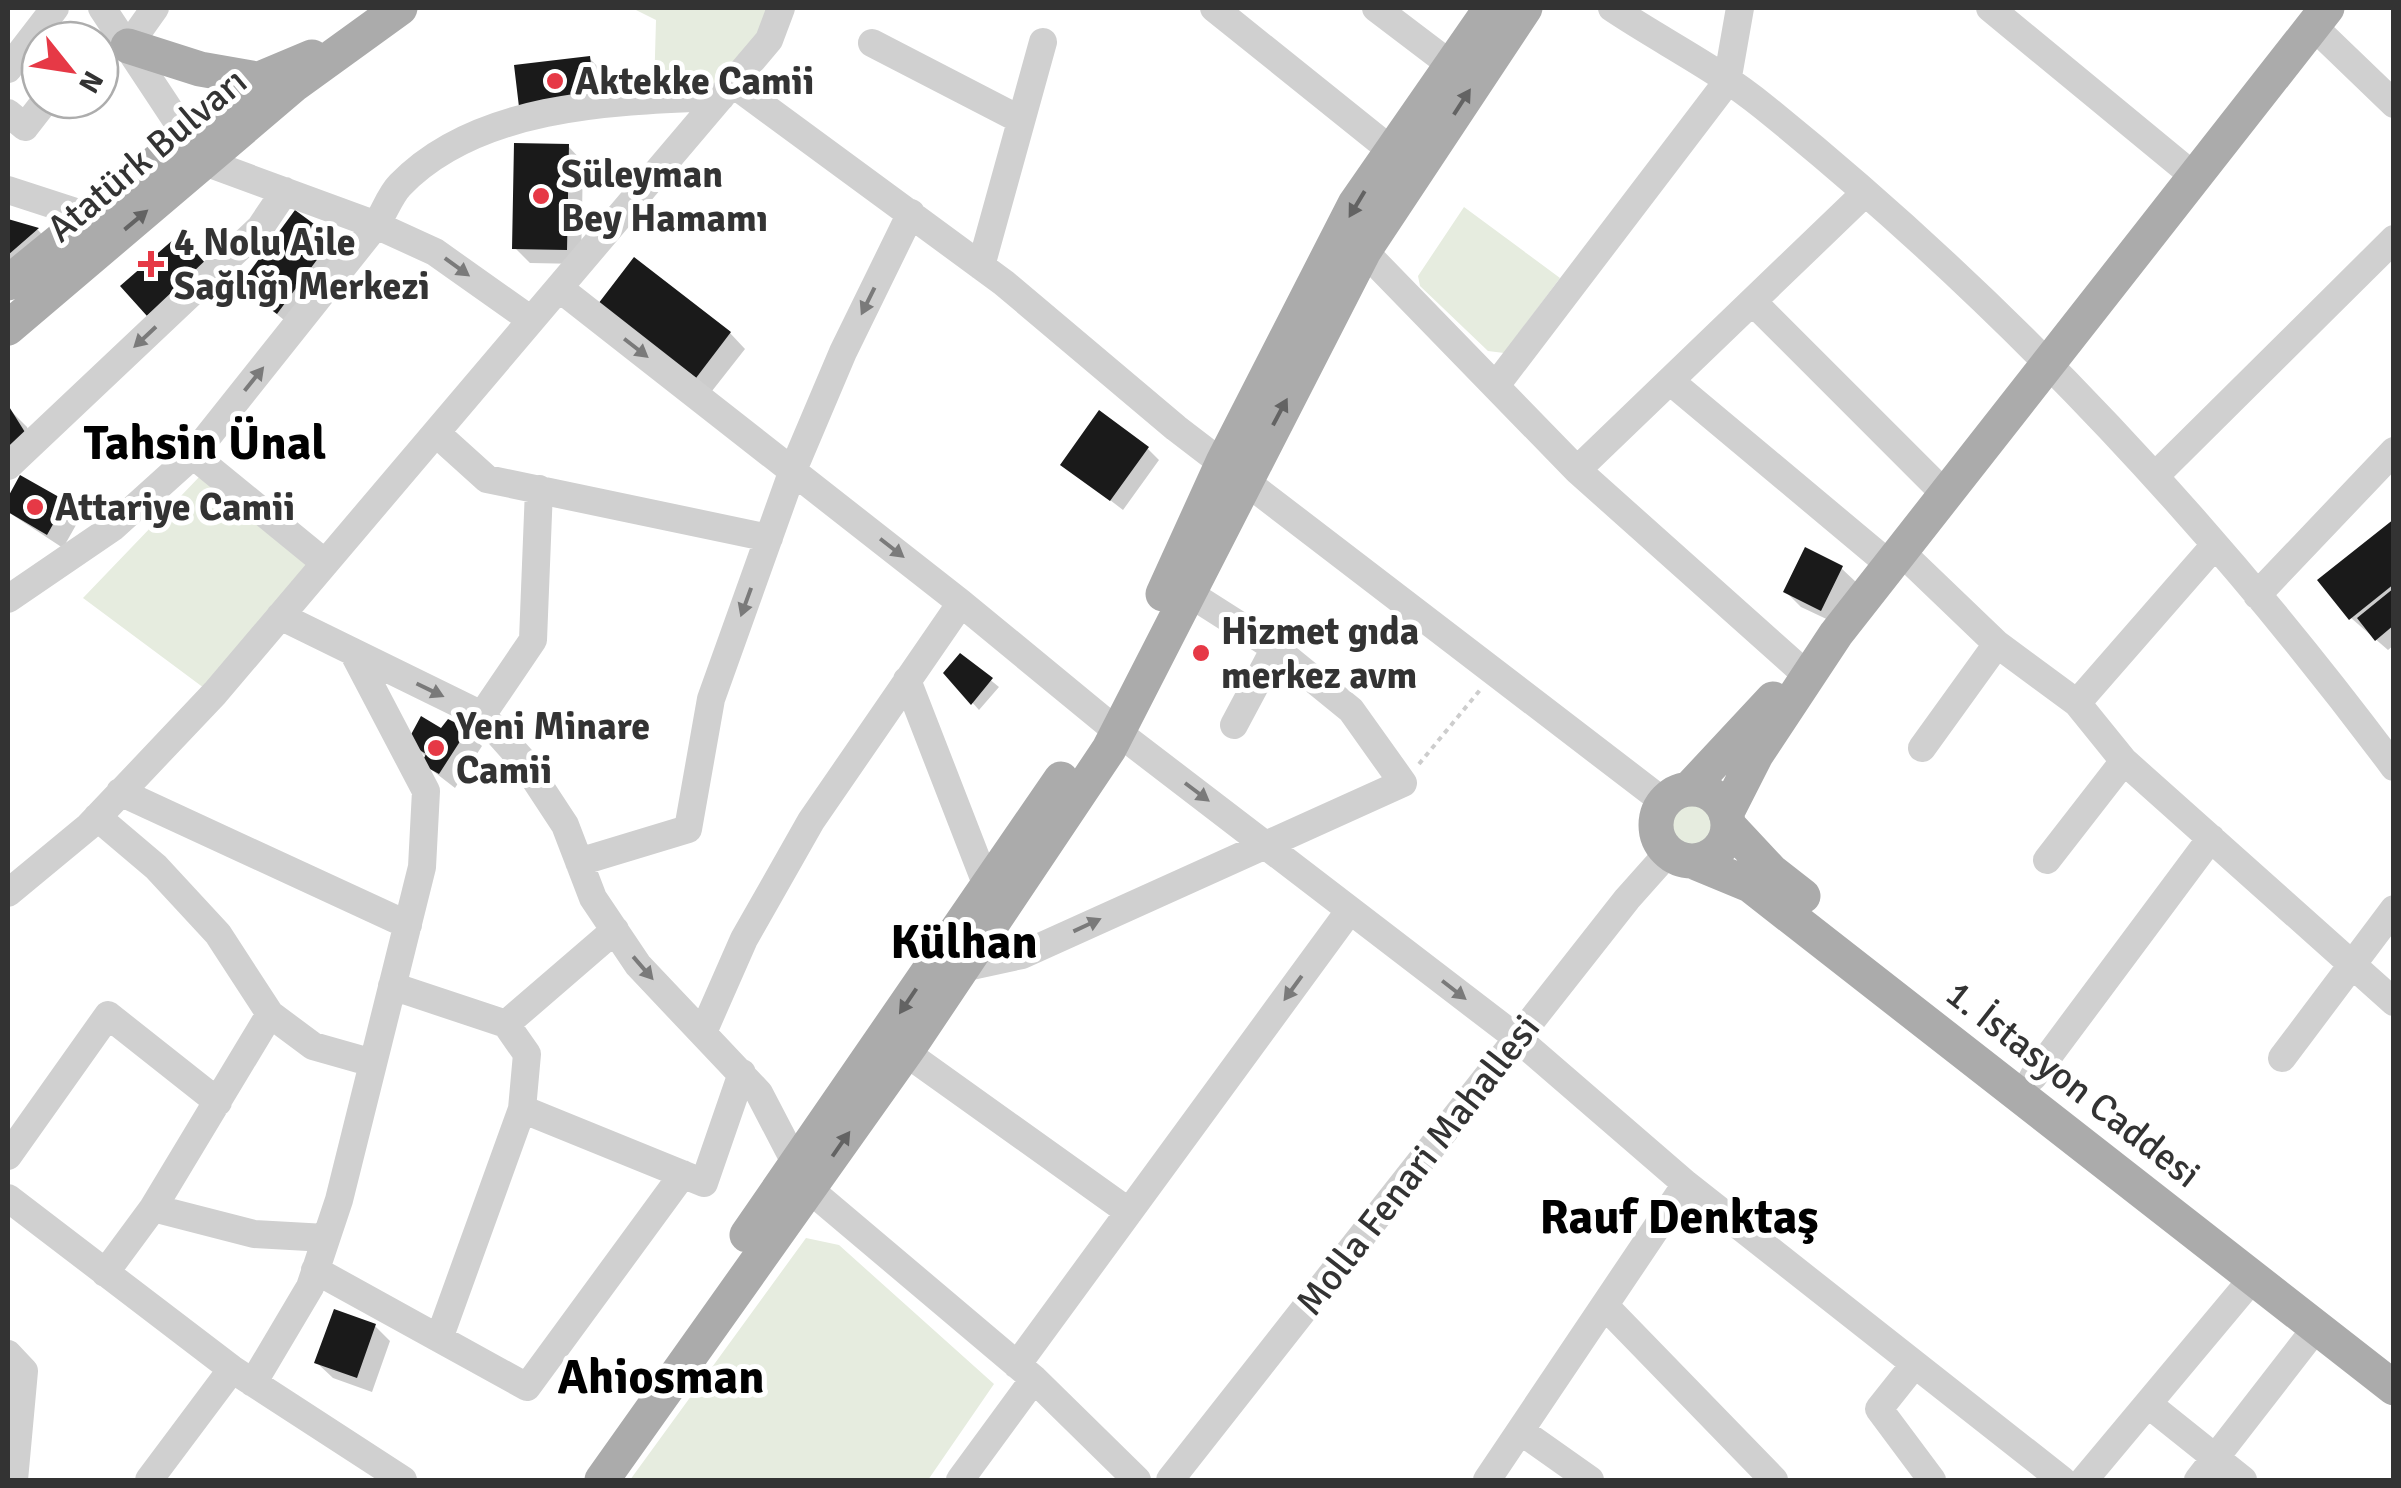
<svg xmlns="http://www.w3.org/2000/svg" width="2401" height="1488" viewBox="0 0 2401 1488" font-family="Signika,sans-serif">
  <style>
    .green { fill: #e6ecdf }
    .shadow { fill: #0003 }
    .building { fill: #1a1a1a }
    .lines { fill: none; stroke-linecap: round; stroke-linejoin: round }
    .path { stroke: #cdcdcd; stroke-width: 4; stroke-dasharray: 5 5; stroke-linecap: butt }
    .minor { stroke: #d0d0d0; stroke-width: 28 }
    .major { stroke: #ababab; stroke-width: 35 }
    .oneway { fill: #636363 }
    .oneway2 { fill: #7a7a7a }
    .poi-dot { fill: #e63946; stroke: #fff; stroke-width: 4 }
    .labels { text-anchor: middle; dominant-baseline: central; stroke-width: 10; stroke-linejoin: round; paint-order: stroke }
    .poi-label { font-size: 38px; font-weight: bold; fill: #333; stroke: #fff; text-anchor: start }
    .street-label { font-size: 38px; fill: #333; stroke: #fff }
    .district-label { font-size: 48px; font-weight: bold; fill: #000; stroke: #fff }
  </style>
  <rect width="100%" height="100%" fill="#fff"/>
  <path class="green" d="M632,8H773L763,37L719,90L654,91L656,20Z
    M1464,207L1560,278L1504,353L1488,351L1420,286L1418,276Z
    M202,474L309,563L204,688L83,598Z
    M1670 825a24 24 0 1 1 48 0a24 24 0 1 1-48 0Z
    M806,1238L839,1245L994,1384L928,1480H630Z"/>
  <path class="shadow" d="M589,58L605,74L609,112L537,121Z
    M568,146L583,162L581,264L530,263L515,248Z
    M8,222L38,230L52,245L8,283Z
    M331,240L342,251L289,324L242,286Z
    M617,319L730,333L745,349L712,391Z
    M8,408L27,427L37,449L8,474Z
    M1148,449L1159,460L1123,510L1063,464Z
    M21,478L64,503L80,518L63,548L8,512V502Z
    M2394,522V645L2388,650L2351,618Z
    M1841,568L1857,583L1837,624L1801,607L1786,592Z
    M961,656L999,687L979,710L946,673Z
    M466,731L482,746L455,788L424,764L427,758L410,741L442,732Z
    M375,1326L390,1341L372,1392L333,1378L317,1363Z"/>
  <path class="building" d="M590,56L595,97L519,107L514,65Z
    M514,143L569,144L567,250L512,249Z
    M295,210L333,238L277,314L239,286Z
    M8,219L39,228L8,255Z
    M174,239L186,253L192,248L206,264L147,316L120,286Z
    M634,257L731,332L696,378L598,304Z
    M8,405L28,437L8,453Z
    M1099,410L1149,447L1110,501L1060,465Z
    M20,475L66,501L47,535L8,512V497Z
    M2394,519V584L2349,620L2317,580Z
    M1805,547L1843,566L1821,611L1783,592Z
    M2394,588V625L2375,641L2357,618Z
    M960,653L993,678L971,705L943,673Z
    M421,716L441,728L448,719L468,729L439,774L421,764L426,754L407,742Z
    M334,1309L376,1324L357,1378L314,1363Z"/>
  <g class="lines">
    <path class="path" d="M1419,764L1480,690"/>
    <path class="minor" d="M102,8L186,135
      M1214,8L1392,151
      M1376,8L1451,65
      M1612,8C1661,41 1718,69 1764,107C2002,299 2211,522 2394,767
      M1990,8L2195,177
      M2313,26L2394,104
      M872,43L1021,120
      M128,46L155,8
      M8,69L55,8
      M732,83L1004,283L1176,428L1664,802
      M8,113L25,127L46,100
      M205,162L376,225L435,252L531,320
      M8,190L88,216
      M1364,251L1577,470L1801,670
      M981,266L1043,42
      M559,288L961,603L1119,733L1517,1038L1686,1184L2062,1480
      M1753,302L1945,494
      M1670,381L1890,565
      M1497,384L1727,82L1740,8
      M436,433L487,479L769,538
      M193,455L325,563
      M8,466L260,228L285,191
      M1577,470L1865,193
      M2156,475L2394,239
      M1900,551L1997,644L2077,703L2124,761L2394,1002
      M2257,595L2394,451
      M8,599L112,528L193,455L376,225C384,213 390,195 400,185C478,104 616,101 721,97
      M280,616L482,715L523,761L565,825L593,898L638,965L759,1093L809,1189L1034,1379L1137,1480
      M907,680L987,886
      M2077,703L2215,545
      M482,715L533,640L539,489
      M1234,725L1275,648
      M1922,748L1997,644
      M120,792L408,925
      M97,817L156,867L218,934L270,1014L313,1046L373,1063
      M2047,860L2124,761
      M579,862L688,829L711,699L793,470L843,352L911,213
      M8,893L89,826L215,693L769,40L781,8
      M962,968L1022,955L1403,783L1351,710L1275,648L1173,583
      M392,986L506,1024L615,930
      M704,1030L744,939L811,821L961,603
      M905,1052L1129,1212
      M2282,1058L2394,909
      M2033,1077L2211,838
      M522,1109L704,1183L742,1073
      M8,1156L108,1015L218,1102
      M8,1198L232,1369L403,1480
      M153,1208L254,1234L326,1238
      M315,1270L527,1387L683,1174
      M105,1273L153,1208L270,1014
      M1606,1307L1774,1480
      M440,1336L522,1109L527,1054L506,1024
      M8,1354L24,1371L14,1480
      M1017,1365L1350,910
      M1914,1365L1879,1409L1932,1480
      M253,1383L310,1287L339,1200L422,867L426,791L353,652
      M2148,1404L2243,1480
      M1522,1432L1590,1480
      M149,1480L232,1369
      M960,1480L1034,1379
      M1170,1480L1627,899L1668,853
      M1487,1480L1686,1184
      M2084,1480L2253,1278
      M2198,1480L2316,1328"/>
    <path class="major" d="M128,46L200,69L269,81
      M8,283L257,80L312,57
      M8,328L295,84L400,8
      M1163,594L1223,462L1355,204L1491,8
      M1689,789L1773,699
      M1656 825a36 36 0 1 1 72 0a36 36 0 1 1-72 0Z
      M1726,814L1756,755L1836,634L2327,8
      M1728,825L1771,871L1803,896
      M1692,861L1750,885L2394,1388
      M747,1235L1061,779
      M602,1480L912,1043L1109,749L1364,251L1525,8"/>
  </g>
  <defs><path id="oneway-solid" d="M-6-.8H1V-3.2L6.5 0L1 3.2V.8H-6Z" transform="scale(2.5)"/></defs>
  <g class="oneway">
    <use href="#oneway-solid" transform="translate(1462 102) rotate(-57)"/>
    <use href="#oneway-solid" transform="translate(1357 204) rotate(121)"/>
    <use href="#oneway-solid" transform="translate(136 220) rotate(-40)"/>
    <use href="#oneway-solid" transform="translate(1280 412) rotate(-62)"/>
    <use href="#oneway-solid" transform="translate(908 1001) rotate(124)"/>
    <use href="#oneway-solid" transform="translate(841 1144) rotate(-55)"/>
  </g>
  <g class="oneway2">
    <use href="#oneway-solid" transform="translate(457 267) rotate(36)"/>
    <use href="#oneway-solid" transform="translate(868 301) rotate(116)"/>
    <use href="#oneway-solid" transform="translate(145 337) rotate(137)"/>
    <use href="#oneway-solid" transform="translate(636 348) rotate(38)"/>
    <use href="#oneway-solid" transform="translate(254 379) rotate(-51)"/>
    <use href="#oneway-solid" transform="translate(892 548) rotate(38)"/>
    <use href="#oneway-solid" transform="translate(746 602) rotate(110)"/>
    <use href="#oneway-solid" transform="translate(430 690) rotate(26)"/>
    <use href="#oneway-solid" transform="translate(1197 792) rotate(37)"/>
    <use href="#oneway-solid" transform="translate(1087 925) rotate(-25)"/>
    <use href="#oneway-solid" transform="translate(643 968) rotate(49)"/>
    <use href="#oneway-solid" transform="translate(1293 988) rotate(126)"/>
    <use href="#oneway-solid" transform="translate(1454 990) rotate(38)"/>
  </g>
  <g class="poi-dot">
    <circle cx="555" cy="81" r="10"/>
    <circle cx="541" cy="196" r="10"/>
    <path d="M146 249h10v10h10v10h-10v10h-10v-10h-10v-10h10z"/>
    <circle cx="35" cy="507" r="10"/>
    <circle cx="1201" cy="653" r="10"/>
    <circle cx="436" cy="748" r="10"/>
  </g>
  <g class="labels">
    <g class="poi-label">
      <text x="575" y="81">Aktekke Camii</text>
      <text x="561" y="174">Süleyman<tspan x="561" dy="44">Bey Hamamı</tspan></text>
      <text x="174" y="242">4 Nolu Aile<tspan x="174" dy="44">Sağlığı Merkezi</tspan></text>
      <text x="55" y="507">Attariye Camii</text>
      <text x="1221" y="631">Hizmet gıda<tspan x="1221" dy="44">merkez avm</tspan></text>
      <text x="456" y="726">Yeni Minare<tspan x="456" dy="44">Camii</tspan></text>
    </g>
    <g class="street-label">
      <text transform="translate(147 155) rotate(-40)">Atatürk Bulvarı</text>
      <text transform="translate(2073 1084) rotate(38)">1. İstasyon Caddesi</text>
      <text transform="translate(1418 1165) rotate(-52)">Molla Fenari Mahallesi</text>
    </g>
    <g class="district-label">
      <text x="205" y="443">Tahsin Ünal</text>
      <text x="964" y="942">Külhan</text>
      <text x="1679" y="1217">Rauf Denktaş</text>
      <text x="661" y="1377">Ahiosman</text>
    </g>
  </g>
  <rect width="2401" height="1488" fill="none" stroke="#333333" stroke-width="20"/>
  <g transform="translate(70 70) rotate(120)"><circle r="48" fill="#ffffff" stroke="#adadad" stroke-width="2.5"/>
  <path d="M0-8L18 38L0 25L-18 38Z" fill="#e63946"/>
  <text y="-15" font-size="28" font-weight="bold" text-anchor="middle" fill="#333333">N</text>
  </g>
</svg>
